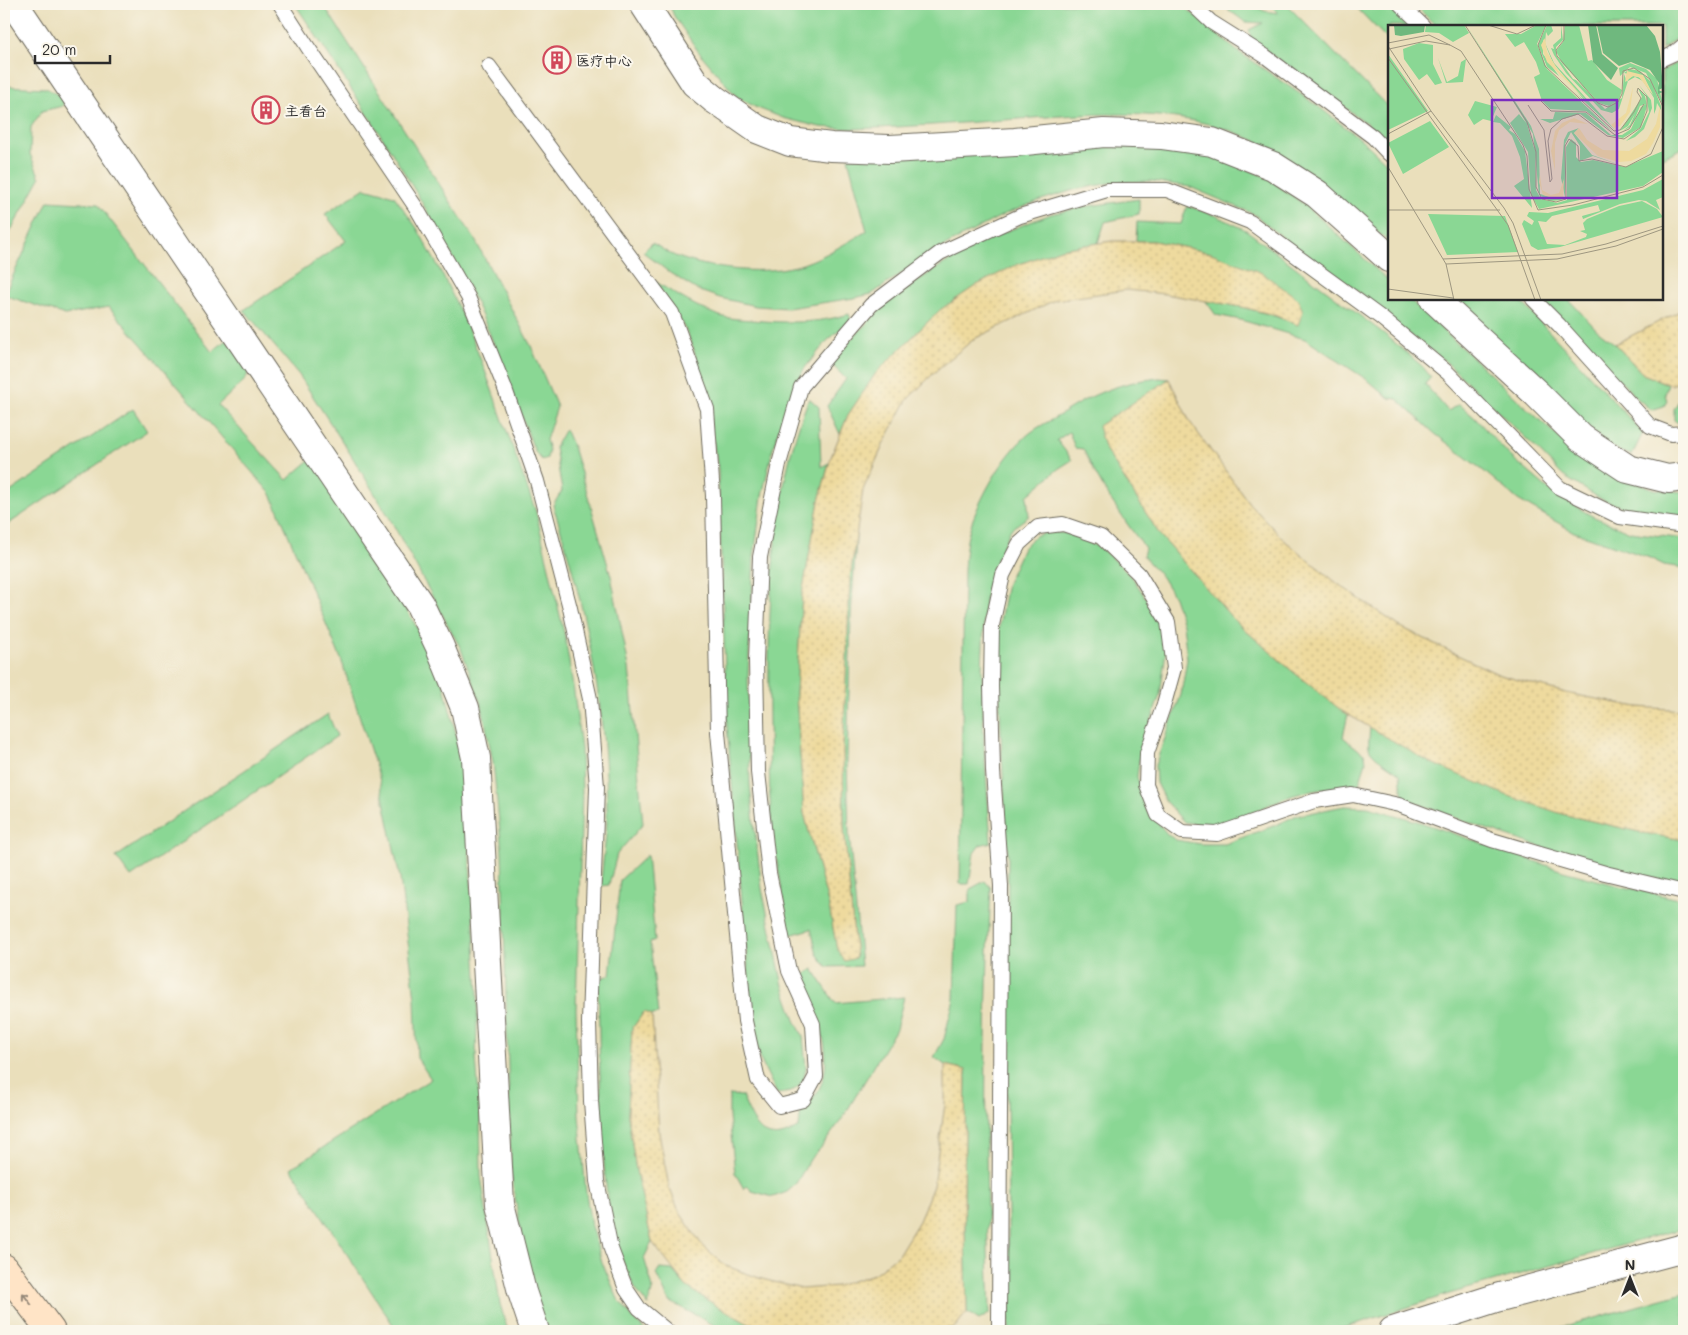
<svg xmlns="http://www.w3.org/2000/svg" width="1688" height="1335" viewBox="0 0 1688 1335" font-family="Mali,'LXGW WenKai TC',sans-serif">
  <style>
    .green { fill: #8ad794; stroke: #5a8160 }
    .sand { fill: url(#sand-dots); stroke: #8c8264 }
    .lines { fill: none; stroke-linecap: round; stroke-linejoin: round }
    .lane-casing { stroke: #6e6a5d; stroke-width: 16 }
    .street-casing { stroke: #6e6a5d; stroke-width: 30 }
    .secondary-casing { stroke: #6e6a5d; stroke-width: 30 }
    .lane { stroke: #fff; stroke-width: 14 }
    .street { stroke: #fff; stroke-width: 28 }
    .secondary { stroke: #ffe4c6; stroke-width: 28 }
    .oneway { stroke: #958878 }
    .labels { text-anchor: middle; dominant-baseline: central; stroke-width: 4; stroke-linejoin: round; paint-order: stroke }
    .poi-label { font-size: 14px; fill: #2b2b2b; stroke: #fbf7ec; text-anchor: start }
    .inset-road { fill: none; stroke: #9e9781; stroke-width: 1 }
    .view { fill: #7b2cbf; fill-opacity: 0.15; stroke: #7b2cbf; stroke-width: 2.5 }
    .inset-edge { fill: none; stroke: #2b2b2b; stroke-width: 2.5 }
  </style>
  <defs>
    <pattern id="sand-dots" width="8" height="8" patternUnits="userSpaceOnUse" patternTransform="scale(1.25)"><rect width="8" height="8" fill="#eeda9e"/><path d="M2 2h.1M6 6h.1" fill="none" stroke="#cb8" stroke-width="1.8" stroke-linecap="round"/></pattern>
  </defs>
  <rect width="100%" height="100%" fill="#fbf7ec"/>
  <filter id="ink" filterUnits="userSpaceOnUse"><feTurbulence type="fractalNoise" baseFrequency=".02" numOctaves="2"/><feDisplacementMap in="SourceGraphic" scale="10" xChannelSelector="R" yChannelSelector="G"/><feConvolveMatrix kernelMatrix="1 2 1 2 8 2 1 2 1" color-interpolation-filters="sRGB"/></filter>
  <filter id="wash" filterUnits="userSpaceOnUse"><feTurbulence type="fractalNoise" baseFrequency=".0096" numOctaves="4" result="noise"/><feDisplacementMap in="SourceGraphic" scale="20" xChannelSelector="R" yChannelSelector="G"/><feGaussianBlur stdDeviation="1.12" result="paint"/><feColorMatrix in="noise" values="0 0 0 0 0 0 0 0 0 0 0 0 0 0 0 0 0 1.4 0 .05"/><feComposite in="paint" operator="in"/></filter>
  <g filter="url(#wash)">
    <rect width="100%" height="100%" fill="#eadfbb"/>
    <path class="green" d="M295,4H323L474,238L531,346L557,407L546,440L549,450L547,458L542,460L535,452C511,389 490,326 458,267C410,176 352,90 295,4Z
      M669,4H1181L1236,50L1315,104L1362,140L1389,165V242C1350,209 1312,173 1267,147C1192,105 1101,113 1018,119C963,123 908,127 852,129L820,127L783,118L755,107L736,96L698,51L674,16Z
      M1208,4H1252L1264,11L1278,13L1269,4H1286L1389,108V145L1365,122L1251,40L1249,30L1263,23L1245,22L1222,5L1212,8Z
      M1353,4H1390L1411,26H1389V41Z
      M1414,4H1684V33L1662,49V26H1436Z
      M1684,59V147L1662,158V71Z
      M4,86L46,88L65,99L63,106L42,111L31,127L30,154L40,178L4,243Z
      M1068,145L1182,148L1228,161L1266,177L1305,205L1389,281V299H1409L1570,448L1613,474L1654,489L1684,492V521L1640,514L1601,499L1563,476L1533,445L1444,360L1401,328L1373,303L1322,264L1288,242L1254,214L1190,187L1152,181L1115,182L1074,190L1041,200L1005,214L965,235L927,256L872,294L854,298L788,308L756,306L720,298L697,290L670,273L643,252L652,243C660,247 667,253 675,256C711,270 766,276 803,264C826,256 846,243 867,231L848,158Z
      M365,188L394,196L417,228L440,270L467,325L484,368L536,512L565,637L574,692L581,749L582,792L576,1010L579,1115L586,1193L591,1226L602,1262L618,1299L636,1322L647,1331H546L529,1281L511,1174L502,852L493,762L482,707L461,649L389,517L351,455L299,375L244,310L346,241L325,214Z
      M1139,199V214L1105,222L1098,243L1061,249L1014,266L977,285L940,310L876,373L848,415L840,434L827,406L846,379L830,363L855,335L885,305L908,287L942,265L984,240L1051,214L1089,206Z
      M48,201L98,204L212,352L226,340L251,367L245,380L218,405L287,480L311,459L365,537L424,640L444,686L456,734L465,783L478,993L476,1058L480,1111L481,1176L500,1304L508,1331H397L291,1168L431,1079L417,1058L415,998L400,878L379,777L341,659L271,494L109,307L65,315L4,295Z
      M1187,206L1217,216L1246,230L1387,336L1422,366L1431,377L1425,384L1448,411L1459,404L1475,418L1509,455L1553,493L1592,516L1630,532L1684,539V568L1664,565L1650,558L1574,532L1518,500L1485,472L1434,433L1397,399L1389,398L1369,381L1305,339L1241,320L1216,315L1205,300C1238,306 1268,312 1298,325L1211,253L1154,241H1136L1137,222L1181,224Z
      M656,282C677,295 697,308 720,316C729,319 741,319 751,320C784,323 817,324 849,314L851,320L827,341L804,369L786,407L773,448L762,496L754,557L748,675L750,784L754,824L762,889L783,986L795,1020L803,1036L806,1068L803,1083L791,1092L777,1094L760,1059L753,1029L727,726L718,469L704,386L693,347L685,329Z
      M1449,299H1519L1643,433L1632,455L1621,452L1603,441Z
      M1539,299H1568L1597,330L1615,344L1643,374L1668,384L1665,394L1667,401L1664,406L1651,410L1638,399Z
      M1159,378L1169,379L1099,426L1104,447L1160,535L1235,621L1291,670L1348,714L1343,737L1365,755L1366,762L1358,787C1333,787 1308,790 1285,798C1263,806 1243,820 1219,824C1208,826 1195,824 1184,822L1165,801L1156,783L1155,765L1181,695L1187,659L1183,624L1174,597L1162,577L1143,556L1145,548C1120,515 1101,487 1083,449L1075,448L1069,432L1057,440L1072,460L1058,469L1027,496L1029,516L1011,529L992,569L985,598L982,669L984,746L991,842L980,845L974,853L969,884H960L964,571C965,554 966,538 972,522C983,492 1005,453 1030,433C1039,426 1050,421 1060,415C1091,394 1121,382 1159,378Z
      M1684,392V423L1680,424L1674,420V409Z
      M809,398L819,407L821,467L829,463L819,501L802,595L796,693L804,813L829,906L837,949L856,958L844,827L843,748L850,577L857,524L851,615L847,761L849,833L861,966L827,967L817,954L811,929L790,935C784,899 776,862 772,826C768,791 770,755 769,720C768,613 769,499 809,398Z
      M133,409L147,431L4,527V496Z
      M565,429L573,447L585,486L611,576L629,667L643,824L617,854L609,885L601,886C602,862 607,838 607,814C607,709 585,604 553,505L562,491L555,447Z
      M1048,532L1065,533L1082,539L1100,548L1118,563L1134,580L1151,606L1162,629L1166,651L1160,695L1140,753L1137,777L1149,812L1168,835L1176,840L1200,844H1225L1276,825L1295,816L1344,806L1368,807L1420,822L1563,871L1620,886L1684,900V1228L1449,1294L1334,1331H1009L1007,1088L1008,858L1002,757L997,639L1007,583L1023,548L1035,536Z
      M328,714L337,736L131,877L116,857Z
      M1370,726L1429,762L1562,814L1644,833L1684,840V885C1613,870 1544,849 1475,825C1451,816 1427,807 1403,798L1400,774C1392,767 1370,756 1369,747C1368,741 1370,733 1370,726Z
      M647,855L655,940L650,942L658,1014L652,1015L644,1012L632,1029L628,1115L636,1170L652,1242L644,1258L653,1288L648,1305C605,1257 603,1163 601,1101C599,1060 599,1020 598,979L610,975L620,880Z
      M985,881L991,888C983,1029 985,1171 990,1313L979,1320L967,1312L964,1192L966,1070L945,1065L934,1057L944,1039L954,999L957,905L970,902V889Z
      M813,969L835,1003L904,997L896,1029L842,1119L820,1149L811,1158L795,1185L787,1192L773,1197L752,1191L747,1186L744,1189L735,1173L729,1116V1095L742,1096C754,1125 764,1149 799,1127L801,1108C807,1103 815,1097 819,1089C837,1055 815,1009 800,978Z
      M659,1269L672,1270L686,1286L717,1306L747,1323L774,1331H725L669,1301L656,1274Z
      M1684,1293V1331H1548Z"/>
    <path class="sand" d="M1112,241H1154L1211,253L1262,273L1297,298L1303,311L1298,325L1274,315L1242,307L1165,294L1126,290L1055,300L974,339L939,368L907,400L884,443L863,490L850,577L843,748L844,827L856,958L844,961L837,949L829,906L804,813L796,693L802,595L819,501L831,457L848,415L876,373L940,310L977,285L1014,266L1061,249Z
      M1684,309V380L1671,385L1643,374L1615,344Z
      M1169,379L1190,422L1249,503L1284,540L1338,584L1399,626L1451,652L1500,675L1566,693L1637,707L1684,710V840L1644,833L1562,814L1506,795L1429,762L1342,711L1291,670L1235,621L1160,535L1104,447L1098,426Z
      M644,1012L652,1015L659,1133L669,1187L680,1213L702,1245L726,1266L762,1279L802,1289L837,1286L874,1274L898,1255L919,1221L933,1186L945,1104V1065L966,1070L964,1192L967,1312L955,1327L941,1331H774L747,1323L717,1306L686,1286L652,1242L636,1170L628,1116L630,1065L632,1029Z"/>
  </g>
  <g filter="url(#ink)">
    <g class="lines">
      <g class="lane-casing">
        <path id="lane" d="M280,4L307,46L417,209L468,297L504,386L537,481L570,608L590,699L597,787L589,1022L591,1101L597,1181L611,1249L626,1289L639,1308L667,1331
          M1192,4L1211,22L1265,56L1373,137L1389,154
          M1400,4L1423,26
          M1662,59L1673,54L1684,45
          M489,66L672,313L707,409L713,496L718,732L745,1021L758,1080L779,1106L803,1100L816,1076L813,1024L789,971L769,873L758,772L756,660L760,557L779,464L801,387L871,305L940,253L1020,216L1107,190H1167L1250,222L1380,317L1448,373L1560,488L1620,517L1684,526
          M1533,299L1559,325L1650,426L1671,434L1684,433
          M999,1331L1001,886L993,771L991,686L992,625L1003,575L1019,544L1038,527L1063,524L1101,537L1139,574L1168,622L1174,668L1164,704L1147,753L1146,785L1158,815L1182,832L1217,834L1314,801L1353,795L1399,805L1492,840L1605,873L1684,892"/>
      </g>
      <g class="street-casing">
        <path id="street" d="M14,4L420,605L440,647L465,708L476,758L500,1204L522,1292L535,1331
          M644,4L695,83L714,99L757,129L790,142L831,147L890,149L1015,142L1104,133L1161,135L1212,142L1273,166L1317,194L1389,258
          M1434,299L1537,394L1581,438L1628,469L1668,479L1684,477
          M1393,1331L1496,1298L1684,1248"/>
      </g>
      <g class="secondary-casing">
        <path id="secondary" d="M4,1268L51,1331"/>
      </g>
      <use href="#lane" class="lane"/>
      <use href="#street" class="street"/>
      <use href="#secondary" class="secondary"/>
    </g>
    <defs><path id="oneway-shaft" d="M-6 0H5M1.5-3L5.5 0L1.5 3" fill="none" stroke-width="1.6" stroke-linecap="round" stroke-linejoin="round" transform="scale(1.25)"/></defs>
    <use class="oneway" href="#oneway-shaft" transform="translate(27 1299) rotate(-127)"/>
  </g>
  <defs>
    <g id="building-ring" transform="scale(1.4375)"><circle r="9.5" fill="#fbf7ec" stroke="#d1495b" stroke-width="1.5"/><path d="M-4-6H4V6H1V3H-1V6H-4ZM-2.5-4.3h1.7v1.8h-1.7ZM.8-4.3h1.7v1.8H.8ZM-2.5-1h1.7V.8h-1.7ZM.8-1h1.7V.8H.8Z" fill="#d1495b"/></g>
  </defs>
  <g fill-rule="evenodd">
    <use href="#building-ring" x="557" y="60"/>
    <use href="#building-ring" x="266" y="110"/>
  </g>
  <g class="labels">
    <g class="poi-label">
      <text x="576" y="60">医疗中心</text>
      <text x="285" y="110">主看台</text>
    </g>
  </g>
  <g transform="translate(1388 25)">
    <rect width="275" height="275" fill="#eadfbb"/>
    <path d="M38,0H76L81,8L65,17L51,8L37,7ZM78,0L143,101L151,124L152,169L176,175L162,176L151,170L145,109ZM149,0H158L149,19L159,44L225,107L198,86L162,84L154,76L146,52L152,49L148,37L136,17L127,22L117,9H133ZM159,0H163L165,6L160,11L158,7L157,18L166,38L227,105L185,66L197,76L165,38L155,14V29L171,51L159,42L150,20ZM173,0L175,15L168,22V30L185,54L188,55L217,84L234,73L236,49L239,57L241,53L245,51L250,52L254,54L265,70L256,52L236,48L242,44L252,46L264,58L273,81V85L269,78L268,84L266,89V73L255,56L247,52L240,56L231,84L224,88L213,85L178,48L166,30L163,23L166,24L165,20L173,13ZM177,0H191L200,36L204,35L219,55L234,65L231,75L221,81L211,78L174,38L168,26L175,17ZM31,18L45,20V39L54,58L47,60L39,49L31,55L16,34L15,24ZM0,29L40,86L0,105ZM50,33L59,57L70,51L73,37L78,34L75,57L58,58ZM242,38L258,44L269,54L275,80L258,48L242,42L232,51L231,43ZM251,60L263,75L264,83L256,104L247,112L238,116L253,103L261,87L258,70ZM250,63L257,71L259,81L253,102L235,113L220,110L192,89L162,98L152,94H165L167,87L198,88L223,110H234L243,104L253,82L258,79L252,81L246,96L242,102L235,106L242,100L247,89L240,101L232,106L254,72ZM87,76L109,82L103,96L95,94L86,100L80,90ZM131,89L139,99L147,126L148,165L153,174L169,178L179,175L178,122L183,114L188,118V132L193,137L205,135L237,142L275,126V147L255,161L151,184L143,170L140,127L122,98ZM108,90L123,102L121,105L127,109L137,126L144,183L126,161L136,154L132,132L124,111L112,98L105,97ZM42,96L61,122L15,149L0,118ZM191,103L186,108L204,130L235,141L205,131L192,136V121L183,107L177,119V172L173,153L176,115L180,107ZM275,154V172L268,175L272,185L258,176L251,175L232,179L195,194L194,191L212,186L210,180L164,191L158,197L150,196L159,219L177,220L198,212L199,209L192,206L197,205L195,198L199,194L231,181L254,176L269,184L275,192L172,222L150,225L143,221L134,199L136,195L144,200L146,196L139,191L141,187L160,188L255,165ZM40,189L117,191L130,227L59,230Z" fill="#8ad794"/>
    <path d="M6,0H37L36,7L13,11L7,10ZM200,0H208L214,29L230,43L223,55L205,37ZM209,0H258L267,11L272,27L275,63L270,65L275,67L270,69V63L271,58L262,45L243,37L231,41L215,28Z" fill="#6fb87e"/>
    <path d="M157,13L159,27L170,45L199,76L159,37L153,20ZM239,46L255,50L265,70L251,52L245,51L237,57ZM245,62L242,87L232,101L226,103L223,100L238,88ZM272,81V102L265,118L258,129L243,136L231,137L210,131L186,108L191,103L199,115L215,125L241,126L259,114L268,99ZM186,93L200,99L182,97L171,105L167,118V146L163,126L167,106L174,98ZM152,150L154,165L163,170L171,168L176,154L175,173L167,174L155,170L151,157Z" fill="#eeda9e"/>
    <path class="inset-road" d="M77,0L139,97L148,127V162L154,174L168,177L178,174L177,121L181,114L190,121L191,136L204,134L238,142L263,129L275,102M100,0L129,9L148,0M176,0V15L168,25L169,31L210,78L220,82L230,77L234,69L235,46L246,43L262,54L275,82M0,18L41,10L62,20L38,16L1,24M62,20L73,26L135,120L139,131L141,164L150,185L185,180L255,162L275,150M0,21L43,86L116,183L125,198L153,275M0,33L120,200L147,275M151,74L163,86L198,87L227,110L241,104L256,79M140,80L156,105L162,157L164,154L160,116L163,104L174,94L190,89L219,111L236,114L252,103L259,86V72L250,63L249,67L253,73L246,87L232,105L226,106L157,41L150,20L158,0M0,109L43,86M0,142L58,239L66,275M0,185H112M55,234L174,229L218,219L275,201M58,239L169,234L228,221L275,204M0,264L65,273"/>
    <path class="view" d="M104,75H229V173H104Z"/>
    <rect width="275" height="275" class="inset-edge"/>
  </g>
  <rect width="1688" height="1335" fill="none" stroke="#fbf7ec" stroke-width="20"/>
  <g transform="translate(1630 1278)" stroke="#fbf7ec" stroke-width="4" paint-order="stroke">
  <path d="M0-4L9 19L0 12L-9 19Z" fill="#2b2b2b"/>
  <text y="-8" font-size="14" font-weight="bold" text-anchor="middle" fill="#2b2b2b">N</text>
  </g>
  <path d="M35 55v8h75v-8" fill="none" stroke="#2b2b2b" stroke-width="2.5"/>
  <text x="42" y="55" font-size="15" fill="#2b2b2b" stroke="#fbf7ec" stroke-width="4" paint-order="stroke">20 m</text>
</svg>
